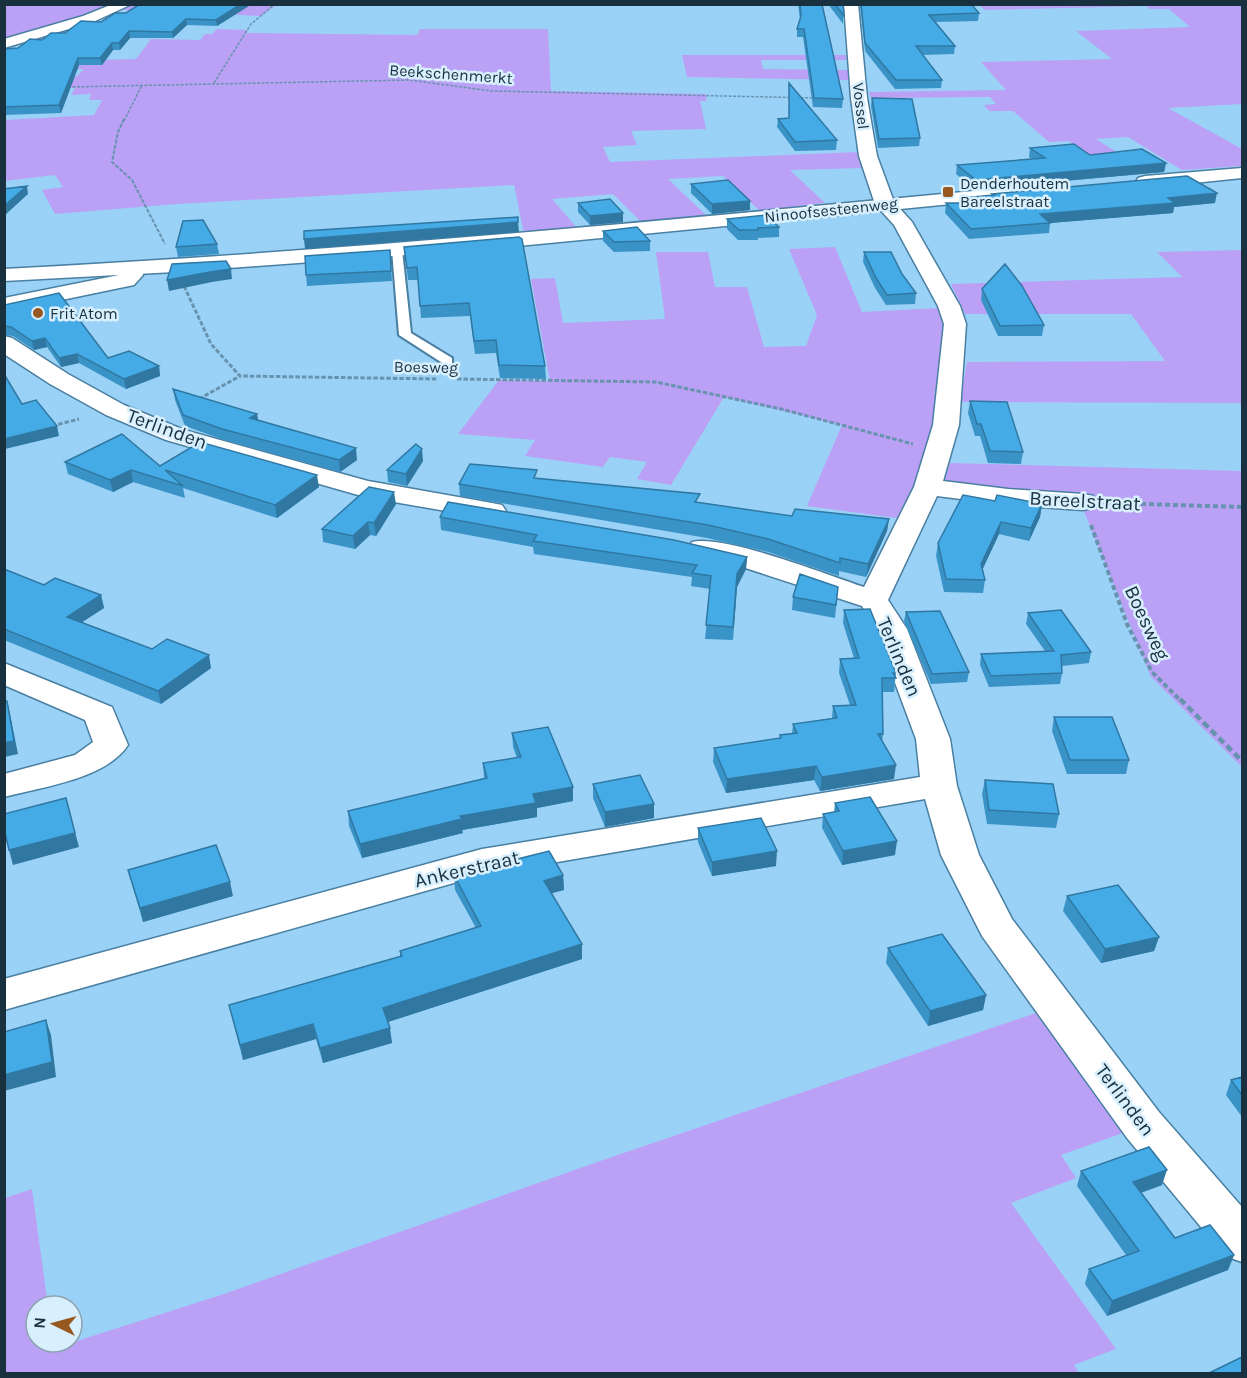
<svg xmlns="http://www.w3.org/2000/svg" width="1247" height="1378" viewBox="0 0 1247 1378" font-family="Karla,sans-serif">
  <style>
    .green { fill: #bba1f6 }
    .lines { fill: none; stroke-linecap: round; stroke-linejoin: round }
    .lane-casing { stroke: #497fa1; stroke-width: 4 }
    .street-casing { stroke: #497fa1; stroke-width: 3 }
    .secondary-casing { stroke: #497fa1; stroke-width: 3 }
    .path-far4 { stroke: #6893af; stroke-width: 1.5; stroke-dasharray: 3 1.5; stroke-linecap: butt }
    .path-far3 { stroke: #6893af; stroke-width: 2; stroke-dasharray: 4 1.5; stroke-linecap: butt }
    .path-far2 { stroke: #6893af; stroke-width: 3; stroke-dasharray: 4.5 2; stroke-linecap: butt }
    .path-far1 { stroke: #6893af; stroke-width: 4; stroke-dasharray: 5 3; stroke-linecap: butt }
    .path { stroke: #6893af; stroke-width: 4.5; stroke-dasharray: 7 4; stroke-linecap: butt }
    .lane { fill: #fff; fill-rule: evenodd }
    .street { fill: #fff; fill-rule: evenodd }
    .secondary { fill: #fff; fill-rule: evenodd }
    .wall { fill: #3a93c7 }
    .shaded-wall { fill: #3078a2 }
    .building { fill: #44abe7; stroke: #3078a2; stroke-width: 1.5 }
    .poi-dot { fill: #985921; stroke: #d8effe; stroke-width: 2 }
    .labels { text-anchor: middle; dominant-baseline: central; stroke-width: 5; stroke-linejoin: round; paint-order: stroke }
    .far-street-label { font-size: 16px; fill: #19303e; stroke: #d8effe }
    .far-poi-label { font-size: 16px; fill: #19303e; stroke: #d8effe; text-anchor: start }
    .street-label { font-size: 20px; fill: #19303e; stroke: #d8effe }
  </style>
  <rect width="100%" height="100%" fill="#9ad2f7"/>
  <path class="green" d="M135,4L276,5L261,16L122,10Z
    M5,5H119L96,14L5,41Z
    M979,5H1242V104L1168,108L1242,149V166L1182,170L1128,137L1096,139L1149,173L1120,176L1069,141L1049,142L1013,111H989L984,105L996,104L990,97L871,98L869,92L1006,90L981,62L1112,59L1076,31L1190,27L1169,9H1150L1146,6L985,10Z
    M217,29L248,30L246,33L417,35L420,29H548L551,91L706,94V101H700L706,129L631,131L637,145L603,147L610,162L859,152L863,168L790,170L825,203L760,211L723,176L668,179L707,216L641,222L613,194L552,199L578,229L524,234L514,185L177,204L55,214L42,190L63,187L55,175L5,181V120L94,115L102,100H89L91,94L71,95L75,88L4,90L53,76H77L84,69H42L94,60L136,59L151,39L200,40L205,34H212Z
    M682,55H846L847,60H761L763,69L848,70V80L687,77Z
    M835,247L862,312L939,308C941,318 944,329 945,339C951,390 920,470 904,519L807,506L842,425L724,397L671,485L637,479L647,462L610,457L603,467L525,456L535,440L458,434L499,380L550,381L531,279L555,278L563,323L665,319L656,252H708L715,287H747L764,347L806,346L817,315L789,249Z
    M1242,250V406L1240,403L960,402L967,362L1165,361L1131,314H965L951,284L1182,277L1157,252Z
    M950,463L1242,471V767L1151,677L1079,499L943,485Z
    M1036,1013L1123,1133L1061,1155L1076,1178L1011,1203L1116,1349L1074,1365L1079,1373H5V1198L32,1189L48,1306H36V1342H54L55,1348L224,1294L603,1160Z"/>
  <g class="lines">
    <g class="lane-casing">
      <path id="lane" d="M397,247L402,250L411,333L452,358V364H444L399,335L392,250Z"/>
    </g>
    <g class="street-casing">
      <path id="street" d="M113,4H132L93,22L4,48V39L83,16Z
        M844,4H858L867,98L877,156L894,202L912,222L960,306L966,324L959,425L943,481L1008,489L1083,494L1093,496L1097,502L1093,508L1083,510L1008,505L937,496L888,600L907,629L950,739L957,786L979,855L1012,919L1159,1112L1242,1207V1262L1225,1256L1127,1138L982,936L941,855L925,799L482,875L4,1010V979L482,849L920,777L916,739L875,629L862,606L727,562L692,554L688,548L692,542C724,534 828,575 864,587L914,487L933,425L944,324L938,306L894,225L875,204L859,156L851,98Z
        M133,262L140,264L143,268V275L134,285L4,312V298L119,275L126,264Z
        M4,336L12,338L68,374L124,405L184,430L368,481L492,503L502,505L506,511L502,517L492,519L365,497L166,440L106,415L50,384L4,354Z
        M4,663L112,707L128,745C106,779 42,787 4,797V774L75,755L93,742L85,720L4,685Z"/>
    </g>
    <g class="secondary-casing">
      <path id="secondary" d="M1242,168V178L1145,188L1138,186L1136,182L1138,178L1145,176Z
        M1037,185L1044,187L1046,191L1044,195L488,249L175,272L4,281V269C350,251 693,218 1037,185Z"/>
    </g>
    <path class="path-far4" d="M214,83L251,24L275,4
      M68,87L409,80L492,91L816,98
      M124,121L142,85"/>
    <path class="path-far3" d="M124,119L118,132L112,162L132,180L165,244"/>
    <path class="path-far2" d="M184,286L211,344L240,376L438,379
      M457,379L656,382L781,409L913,444
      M199,399L240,376
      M52,426L79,419"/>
    <path class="path-far1" d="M1109,503L1242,507
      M1091,525L1127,624L1152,672L1181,701"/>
    <path class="path" d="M1180,699L1242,761"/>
    <use href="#lane" class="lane"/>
    <use href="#street" class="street"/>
    <use href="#secondary" class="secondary"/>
  </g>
  <path class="wall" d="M140,4H252L217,26L187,25L173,38H130L120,50H113L102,65H79L61,113L4,115V49L18,48L101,22L126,13Z
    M798,4H822L843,99L842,108L813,107L803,37H797V29L800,19Z
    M828,4H843V24Z
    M860,4H971L979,13L978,21L936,22L955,46L954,54L922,55L942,80L941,88L895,89L865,51Z
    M872,98L920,138L919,146L878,148L871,106Z
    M778,119L837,140L836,150L795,151L777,127Z
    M1030,148L1090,155L1166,163L1164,172L974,189L956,174L957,165L1032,159L1029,157Z
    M691,184L750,201V210L712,214L691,193Z
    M992,194L1215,203L1174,207L1173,213L1050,223L1049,233L969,239L945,213L946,203H960L961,198L992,195Z
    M578,203L623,222L590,225L578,212Z
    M727,219L779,227V237L758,238V240H738L727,229Z
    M603,231L650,241V251L614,252L603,241Z
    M217,244L219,254L178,257L176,247Z
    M404,247L545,366L546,379L500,378L496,353L475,354L470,316L421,318L418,280H408Z
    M390,250L392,281L307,286L306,275Z
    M864,252L902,274L916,293L915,304L886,305L875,288L863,262Z
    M982,289L1044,325L1042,336H998L981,300Z
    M4,305L108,358L159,366L160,376L126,389L79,363L61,367L47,347L34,350L13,336L4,335Z
    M173,389L257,414L258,421L357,460L340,472L224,440L185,426L175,400Z
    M970,401L1023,452L1021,464L988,463L980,436H975L968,413Z
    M423,461L407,486L388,482L387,470Z
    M65,462L160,466L319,487L277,518L183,488L185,498L133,482L113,492L68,474Z
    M538,478L792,516L889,519L887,531L866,577L839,571V576L768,552L707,538L460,496L459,484Z
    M995,501L1042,504L1040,517L1029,541L999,534L982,570L985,580L983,593L944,592L936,556L938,543Z
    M396,504L376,536L370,535L355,549L323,542L322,529Z
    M440,517L747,557L746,569L737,587L733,640L705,639L710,589L691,586L692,577L534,554L533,547L441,530Z
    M4,569L44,585L101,595L104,608L82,622L152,649L211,668L161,704L4,640Z
    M838,587L835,618L792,610L793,597Z
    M844,610L896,673L894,692H883V734L882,742L894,779L820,791L814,780L726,793L713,762L714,748L779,739L780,735L792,734L793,724L832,718L833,706L850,705L839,673L840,659L854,658L843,623Z
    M906,612L969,672L967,682L931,684L904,621Z
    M1028,613L1091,652L1089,663L1062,666V673L1060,684L989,687L980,665L981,654L1045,651L1026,624Z
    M1054,717L1129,760L1126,774H1067L1052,731Z
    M512,733L573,801L537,808V817L462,830L463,833L362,858L349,826L348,811L484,778L483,763L517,758L513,747Z
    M985,780L1059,814L1056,828L987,824L982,794Z
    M593,784L654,818L605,827L593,798Z
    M835,803L895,855L842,865L822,828L823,814L834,812Z
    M698,828L776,866L712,876L698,842Z
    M128,870L233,896L143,922Z
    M454,875H563L564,890L551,893L582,944V959L388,1022L392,1043L323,1063L316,1039L243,1060L229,1005L400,956V951L476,928L455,890Z
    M1067,896L1159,937L1154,951L1101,963L1063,911Z
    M888,948L986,995L983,1010L928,1026L886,963Z
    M1242,1077V1117L1226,1095L1231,1080Z
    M1081,1171L1162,1185L1141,1193L1175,1238L1234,1255L1228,1270L1107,1316L1085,1284L1089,1269L1126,1255L1077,1186Z"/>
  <path class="shaded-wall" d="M241,4H252L217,26L216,20Z
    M186,19L187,25L173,38L172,32Z
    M129,31L130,38L120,50L119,43Z
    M112,43L113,50L102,65L100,58Z
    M78,58L79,65L61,113L59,105Z
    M1166,163L1164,172L974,189L976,180Z
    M27,186L28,194L4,216V206Z
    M1217,193L1215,203L1174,207L1173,213L1038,224L1040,214L1168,198Z
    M750,201V210L712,214V204Z
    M623,213V222L590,225V216Z
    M518,222L519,232L305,249L304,239Z
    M231,269L232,279L212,282L169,291L167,280L210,272Z
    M45,338L47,347L34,350L32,341Z
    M77,354L79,363L61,367L59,358Z
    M159,366L160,376L126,389L124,379Z
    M257,414L259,426L250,418Z
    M57,426L59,436L5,449L4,439Z
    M356,448L357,460L340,472L339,460Z
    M422,449L423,461L407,486L406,474Z
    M131,470L133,482L113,492L110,480Z
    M317,475L319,487L277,518L275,505Z
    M394,492L396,504L376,536L374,523Z
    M1042,504L1040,517L1029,541L1031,528Z
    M889,519L887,531L866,577L868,564Z
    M368,522L370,535L355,549L353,536Z
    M1001,522L999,534L979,577L981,564Z
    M747,557L746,569L737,587L733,640L737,574Z
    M101,595L104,608L70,630L67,617Z
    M209,655L211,668L161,704L158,691Z
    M7,701L10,714L18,754L4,757Z
    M896,765L894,779L820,791L822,777Z
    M816,766L814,780L726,793L727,779Z
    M573,787V801L537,808V817L462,830L463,833L362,858L360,844L460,816L533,794Z
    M66,798L79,847L13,865L9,850Z
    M654,804V818L605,827V812Z
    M897,841L895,855L842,865L843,851Z
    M777,851L776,866L712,876V862Z
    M563,875L564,890L545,895L544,881Z
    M230,882L233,896L143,922L140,908Z
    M1159,937L1154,951L1101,963L1105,949Z
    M582,944V959L385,1023L383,1008Z
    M986,995L983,1010L928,1026L930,1011Z
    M46,1020L51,1035L56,1077L4,1091V1075Z
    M313,1024L316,1039L243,1060L240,1045Z
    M390,1028L392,1043L323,1063L320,1048Z
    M1167,1170L1162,1185L1128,1197L1133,1182Z
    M1234,1255L1228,1270L1107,1316L1112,1301Z"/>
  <path class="building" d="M140,4H241L216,20L186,19L172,32L129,31L119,43H112L100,58H78L59,105L4,107V49L18,48L30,39L42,40L51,33H65L81,21L101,22L115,13H126Z
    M800,4H822L843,99L814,98L804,29H797L801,16Z
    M835,4H843L844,16Z
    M861,4H971L979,13L929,15L955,46H916L942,80H896L865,43Z
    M789,83L837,140L795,142L778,119L789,118Z
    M872,98L912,99L920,138L879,139Z
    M1074,144L1090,155L1142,149L1166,163L976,180L957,165L1045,158L1030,148Z
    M1187,176L1217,193L1168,198L1175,203L1040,214L1050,223L971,229L946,203H967L961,198L994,195L992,194Z
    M728,180L750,201L712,204L691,184Z
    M27,186L4,206V189Z
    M610,199L623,213L590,216L578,203Z
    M766,215L779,227L758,228V230H739L727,219Z
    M518,217V222L304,239V231Z
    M203,220L217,244L176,247L183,221Z
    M637,227L650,241L614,242L603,231Z
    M519,237L522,239L545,366L499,365L496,340L474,341L469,303L420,306L417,267L407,268L404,247Z
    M390,250L391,271L306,275L305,256Z
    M864,252H891L902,274L916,293L887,295L876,278Z
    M226,261L231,269L210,272L167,280L172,264Z
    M1005,264L1022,286L1044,325L1000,326L982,289Z
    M59,293L108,358L129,351L159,366L124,379L77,354L59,358L45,338L32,341L11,327L4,326V305Z
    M4,374L22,404L36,400L57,426L4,439Z
    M173,389L257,414L250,418L356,448L339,460L222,429L183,415Z
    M970,401L1007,402L1023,452L990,451L981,424H977Z
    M122,434L160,466L200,442L317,475L275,505L165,470L183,486L131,470L110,480L65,462Z
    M416,444L422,449L406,474L387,470Z
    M470,464L537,470L534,478L700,494L695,502L792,516L795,509L889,519L868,564L840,558V563L768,539L708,525L459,484Z
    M369,487L394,492L374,523L368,522L353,536L322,529Z
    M963,495L995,501L997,495L1042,504L1031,528L1001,522L981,564L985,580L946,579L938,543Z
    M448,502L674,540L747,557L737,574L733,627L706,625L711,576L692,573L697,565L533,541L537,535L440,517Z
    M4,569L44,585L55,578L101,595L67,617L152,649L167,639L209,655L158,691L4,629Z
    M800,574L838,587L836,605L793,597Z
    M870,609L896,673H893L896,678H882L883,734H878L896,765L822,777L816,766L727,779L714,748L781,738L780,735L797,733L793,724L837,718L833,706L856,705L840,659L859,658L844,610Z
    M1061,610L1091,652L1061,655L1062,673L991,676L981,654L1054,651L1028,613Z
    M940,611L969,672L932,674L906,612Z
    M4,701H7L14,741L4,743Z
    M1054,717H1112L1129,760H1070Z
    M548,727L573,787L533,794L536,803L460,816L462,819L360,844L348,811L487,778L483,763L521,757L512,733Z
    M640,775L654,804L605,812L593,784Z
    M985,780L1053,784L1059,814L989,810Z
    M870,797L897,841L843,851L823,814L839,811L835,803Z
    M66,798L75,833L9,850L4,828V814Z
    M761,818L777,851L712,862L698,828Z
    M216,845L230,882L140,908L128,870Z
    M549,851L563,875L544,881L582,944L383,1008L390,1028L320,1048L313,1024L240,1045L229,1005L402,956L400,951L481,926L454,875Z
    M1118,885L1159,937L1105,949L1067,896Z
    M942,934L986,995L930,1011L888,948Z
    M46,1020L52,1062L4,1075V1032Z
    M1242,1077V1095L1231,1080Z
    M1149,1147L1167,1170L1133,1182L1175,1238L1210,1225L1234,1255L1112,1301L1089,1269L1139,1251L1081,1171Z
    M1242,1357V1374H1207Z"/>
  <g class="poi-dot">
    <rect x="942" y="186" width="12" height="12" rx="3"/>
    <circle cx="38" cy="313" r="6"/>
  </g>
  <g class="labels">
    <g class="far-street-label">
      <text transform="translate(451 74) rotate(4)">Beekschenmerkt</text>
      <text transform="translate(861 106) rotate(83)">Vossel</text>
      <text transform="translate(831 210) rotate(-6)">Ninoofsesteenweg</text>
      <text transform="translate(426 367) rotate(1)">Boesweg</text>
    </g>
    <g class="far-poi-label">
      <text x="960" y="183">Denderhoutem<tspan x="960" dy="18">Bareelstraat</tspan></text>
      <text x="50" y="313">Frit Atom</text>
    </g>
    <g class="street-label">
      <text transform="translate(167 429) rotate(20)">Terlinden</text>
      <text transform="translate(1085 501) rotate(3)">Bareelstraat</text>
      <text transform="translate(1147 623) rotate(65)">Boesweg</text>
      <text transform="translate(899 657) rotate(67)">Terlinden</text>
      <text transform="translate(467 869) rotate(-13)">Ankerstraat</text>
      <text transform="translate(1125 1100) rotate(53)">Terlinden</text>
    </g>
  </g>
  <rect width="1247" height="1378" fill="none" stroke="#19303e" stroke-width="12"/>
  <g transform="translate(54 1324) rotate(275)"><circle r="28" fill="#d8effe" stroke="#8ca3b1" stroke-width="1.5"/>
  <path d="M0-4.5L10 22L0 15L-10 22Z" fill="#985921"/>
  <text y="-9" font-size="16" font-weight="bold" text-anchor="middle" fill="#19303e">N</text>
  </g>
</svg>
